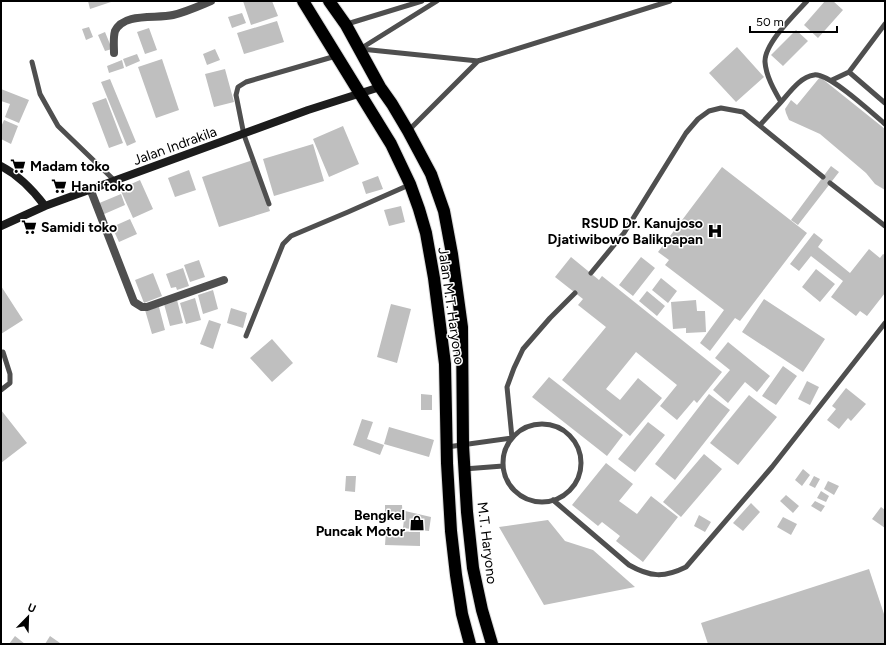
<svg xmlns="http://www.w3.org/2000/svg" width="886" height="645" viewBox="0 0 886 645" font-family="Figtree,sans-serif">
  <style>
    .building { fill: #bfbfbf }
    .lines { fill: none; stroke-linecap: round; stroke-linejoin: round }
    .highway-casing { stroke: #dbdbdb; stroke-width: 14 }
    .lane { stroke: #4f4f4f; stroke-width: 5 }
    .street { stroke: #4f4f4f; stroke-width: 8 }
    .secondary { stroke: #1c1c1c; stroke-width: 8 }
    .highway { stroke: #000; stroke-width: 12 }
    .labels { text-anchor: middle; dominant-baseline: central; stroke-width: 3; stroke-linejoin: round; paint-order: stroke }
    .street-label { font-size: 14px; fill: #000; stroke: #fff }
    .poi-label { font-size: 14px; font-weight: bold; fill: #000; stroke: #fff; text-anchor: start }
  </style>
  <rect width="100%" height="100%" fill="#fff"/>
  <path class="building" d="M88,1H114L90,9Z
    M243,1H272L278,16L251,25Z
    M825,1H833L843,10L818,38L804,25Z
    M242,13L246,23L232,28L228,17Z
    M277,21L284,42L244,54L237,33Z
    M89,27L93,37L86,40L82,29Z
    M149,28L157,50L145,54L137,32Z
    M796,30L808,41L783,66L771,55Z
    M105,32L112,49L105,51L98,35Z
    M737,47L764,77L736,102L709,73Z
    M215,49L220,60L207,65L203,54Z
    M137,54L140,61L126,67L123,59Z
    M162,59L179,110L156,118L138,67Z
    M122,60L124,68L109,73L107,66Z
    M225,69L234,102L214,107L205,74Z
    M820,77L885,129V190L875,184L866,173L820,134L789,120L786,113L785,109L791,100L797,105Z
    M110,79L136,142L127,146L101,82Z
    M1,89L29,100L19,123L5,117L10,104L1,101Z
    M106,98L123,143L109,148L92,103Z
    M4,120L18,126L11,144L1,139V127Z
    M343,126L359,164L329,177L313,139Z
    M313,144L324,181L274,196L263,159Z
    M253,160L270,211L219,227L202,177Z
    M831,166L839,172L798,225L791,220Z
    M722,167L807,233L740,321L735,318L710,351L700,343L724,310L665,265L669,260L658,252Z
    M189,170L196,190L175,197L168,178Z
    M378,176L383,189L366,194L362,182Z
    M140,180L153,209L133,218L120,189Z
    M121,194L125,205L102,215L97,204Z
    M401,206L405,222L389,226L384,210Z
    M130,219L137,234L119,242L112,227Z
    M814,233L823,240L818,247L850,273L869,249L880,258L883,254L885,255V293L867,316L860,311L856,316L831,297L843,281L811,256L799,271L790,264Z
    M571,257L599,280L602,276L722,372L697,403L694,400L677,420L660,406L677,385L636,352L606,389L620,400L638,378L662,398L630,436L562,380L606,327L578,305L583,299L555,277Z
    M641,257L655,268L633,296L619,285Z
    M199,260L205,277L190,282L184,265Z
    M183,268L189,286L177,290L176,287L171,288L166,274Z
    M816,269L835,284L820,302L802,287Z
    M153,273L162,296L144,303L135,280Z
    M661,278L677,291L668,303L652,290Z
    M1,286L23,320L1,334Z
    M213,290L218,309L203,314L198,295Z
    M647,291L665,306L657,316L639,301Z
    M195,298L201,320L186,324L180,303Z
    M764,299L825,339L803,372L742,332Z
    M177,300L183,323L170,326L164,304Z
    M696,300L697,311H705L706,332L686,333V328L673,329L671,302Z
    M391,304L411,309L397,363L377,357Z
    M159,307L165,330L152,334L145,310Z
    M231,308L247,313L243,328L227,323Z
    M209,320L221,324L213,349L200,344Z
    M272,339L293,363L272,382L250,358Z
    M728,342L770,376L757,392L745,382L728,403L713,390L730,370L715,358Z
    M783,366L797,376L776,405L762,396Z
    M549,377L623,435L607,456L532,397Z
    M807,381L819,387L810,405L798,399Z
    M846,388L866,404L851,421L848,418L839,429L827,420L836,409L832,406Z
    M421,394L432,395V410H421Z
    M709,394L730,410L675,480L655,464Z
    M749,395L777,417L738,465L710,443Z
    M1,410L27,443L1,463Z
    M362,419L373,422L367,439L384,445L380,455L353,445Z
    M648,422L665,435L635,472L618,459Z
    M389,427L434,440L429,457L384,444Z
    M704,454L722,469L681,517L663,502Z
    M606,463L633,484L619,501L637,514L651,496L678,517L643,562L616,541L620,536L602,522L598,526L572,505Z
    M803,469L810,475L802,486L795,480Z
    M346,476H356L355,492L345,491Z
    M814,476L820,479L815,488L809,485Z
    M828,481L839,486L834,495L824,489Z
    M821,491L829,496L826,502L817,498Z
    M786,495L799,506L793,513L780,501Z
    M815,501L825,506L821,512L811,506Z
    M751,503L760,512L743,531L733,523Z
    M385,505H402L403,521H385Z
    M881,507L885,510V528L872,519Z
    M405,511L431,517L429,531L403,528Z
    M699,515L711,522L705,532L694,526Z
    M783,517L797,524L791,535L777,527Z
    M548,520L565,541L593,550L635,587L544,605L499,527Z
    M386,531L420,532V546L385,545Z
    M869,569L885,617V644H708L701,623Z
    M15,636L25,644H9Z
    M50,636L60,643L59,644H45Z"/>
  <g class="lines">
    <g class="highway-casing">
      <path id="highway" d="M303,1L391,144L410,184L419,209L426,233L434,278L445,364L447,463L451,531L456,575L462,614L470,644
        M329,1L346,25L380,87L392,104L408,131L431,174L444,211L452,254L462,327L463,445L467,512L473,568L482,610L492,644"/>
    </g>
    <path class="lane" d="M347,24L422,1
      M360,49L437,1
      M361,49L478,61L670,1
      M32,62L40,94L58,126L115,181
      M849,72L885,103
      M832,80L849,72L885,24
      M781,102C790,92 800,77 814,75C828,72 872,113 885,124
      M760,125L781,102C774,90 766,76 765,62C764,44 795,14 807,1
      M408,131L478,61
      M830,183L885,226
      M269,204L244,135L236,95L238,87L246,82L336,56
      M591,273L624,233L686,133L698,119L709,111L721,108L743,112L823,177
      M246,336L283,244L291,236L348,212L409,185
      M1,390L10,383V374L3,352
      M503 463a39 39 0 1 1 78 0a39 39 0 1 1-78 0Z
      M447,447L512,438L507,387L514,368L523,349L550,318L575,293
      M464,469L503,466
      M553,500L629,565C650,577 664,578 686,567L772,467L885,323"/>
    <path class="street" d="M114,53C114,46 113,38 115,31C124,12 156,19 173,15C186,12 199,6 211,1
      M91,191L134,302L142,307H147L224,280"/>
    <path class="secondary" d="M1,166C20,176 33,190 45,206
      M1,226L45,206L308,110L380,87"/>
    <use href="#highway" class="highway"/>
  </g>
  <defs>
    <g id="supermarket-bare" transform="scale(1.2)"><path d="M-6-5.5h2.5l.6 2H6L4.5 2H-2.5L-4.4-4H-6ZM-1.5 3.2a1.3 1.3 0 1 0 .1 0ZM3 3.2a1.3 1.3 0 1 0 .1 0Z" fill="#000" stroke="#fff" stroke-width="2.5" paint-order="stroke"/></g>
    <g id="hospital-bare" transform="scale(1.2)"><path d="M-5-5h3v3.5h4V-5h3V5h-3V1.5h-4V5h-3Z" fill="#000" stroke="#fff" stroke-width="2.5" paint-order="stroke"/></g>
    <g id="shop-bare" transform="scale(1.2)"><path d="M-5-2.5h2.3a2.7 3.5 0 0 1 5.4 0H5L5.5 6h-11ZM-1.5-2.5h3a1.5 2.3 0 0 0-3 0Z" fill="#000" stroke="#fff" stroke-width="2.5" paint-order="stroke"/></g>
  </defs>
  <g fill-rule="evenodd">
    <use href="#supermarket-bare" x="18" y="166"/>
    <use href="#supermarket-bare" x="59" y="186"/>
    <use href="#supermarket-bare" x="29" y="227"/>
    <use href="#hospital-bare" x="715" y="231"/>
    <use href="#shop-bare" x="417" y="523"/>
  </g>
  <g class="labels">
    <g class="street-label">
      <text transform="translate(175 146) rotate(-20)">Jalan Indrakila</text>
      <text transform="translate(451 306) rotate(82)">Jalan M.T. Haryono</text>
      <text transform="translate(487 543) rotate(83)">M.T. Haryono</text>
    </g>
    <g class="poi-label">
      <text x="30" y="166">Madam toko</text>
      <text x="71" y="186">Hani toko</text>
      <text x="703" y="223" text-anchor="end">RSUD Dr. Kanujoso<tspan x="703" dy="16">Djatiwibowo Balikpapan</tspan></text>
      <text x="41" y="227">Samidi toko</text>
      <text x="405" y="515" text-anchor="end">Bengkel<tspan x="405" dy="16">Puncak Motor</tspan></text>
    </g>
  </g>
  <rect width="886" height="645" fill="none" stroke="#000000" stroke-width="4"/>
  <g transform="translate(28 617) rotate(23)" stroke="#ffffff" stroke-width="3" paint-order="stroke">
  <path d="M0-3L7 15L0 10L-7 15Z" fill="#000000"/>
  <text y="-6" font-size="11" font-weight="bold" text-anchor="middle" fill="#000000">U</text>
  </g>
  <path d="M750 26v6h87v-6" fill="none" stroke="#000000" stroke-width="2"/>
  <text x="756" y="26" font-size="12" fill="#000000" stroke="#ffffff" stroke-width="3" paint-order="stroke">50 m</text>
</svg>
